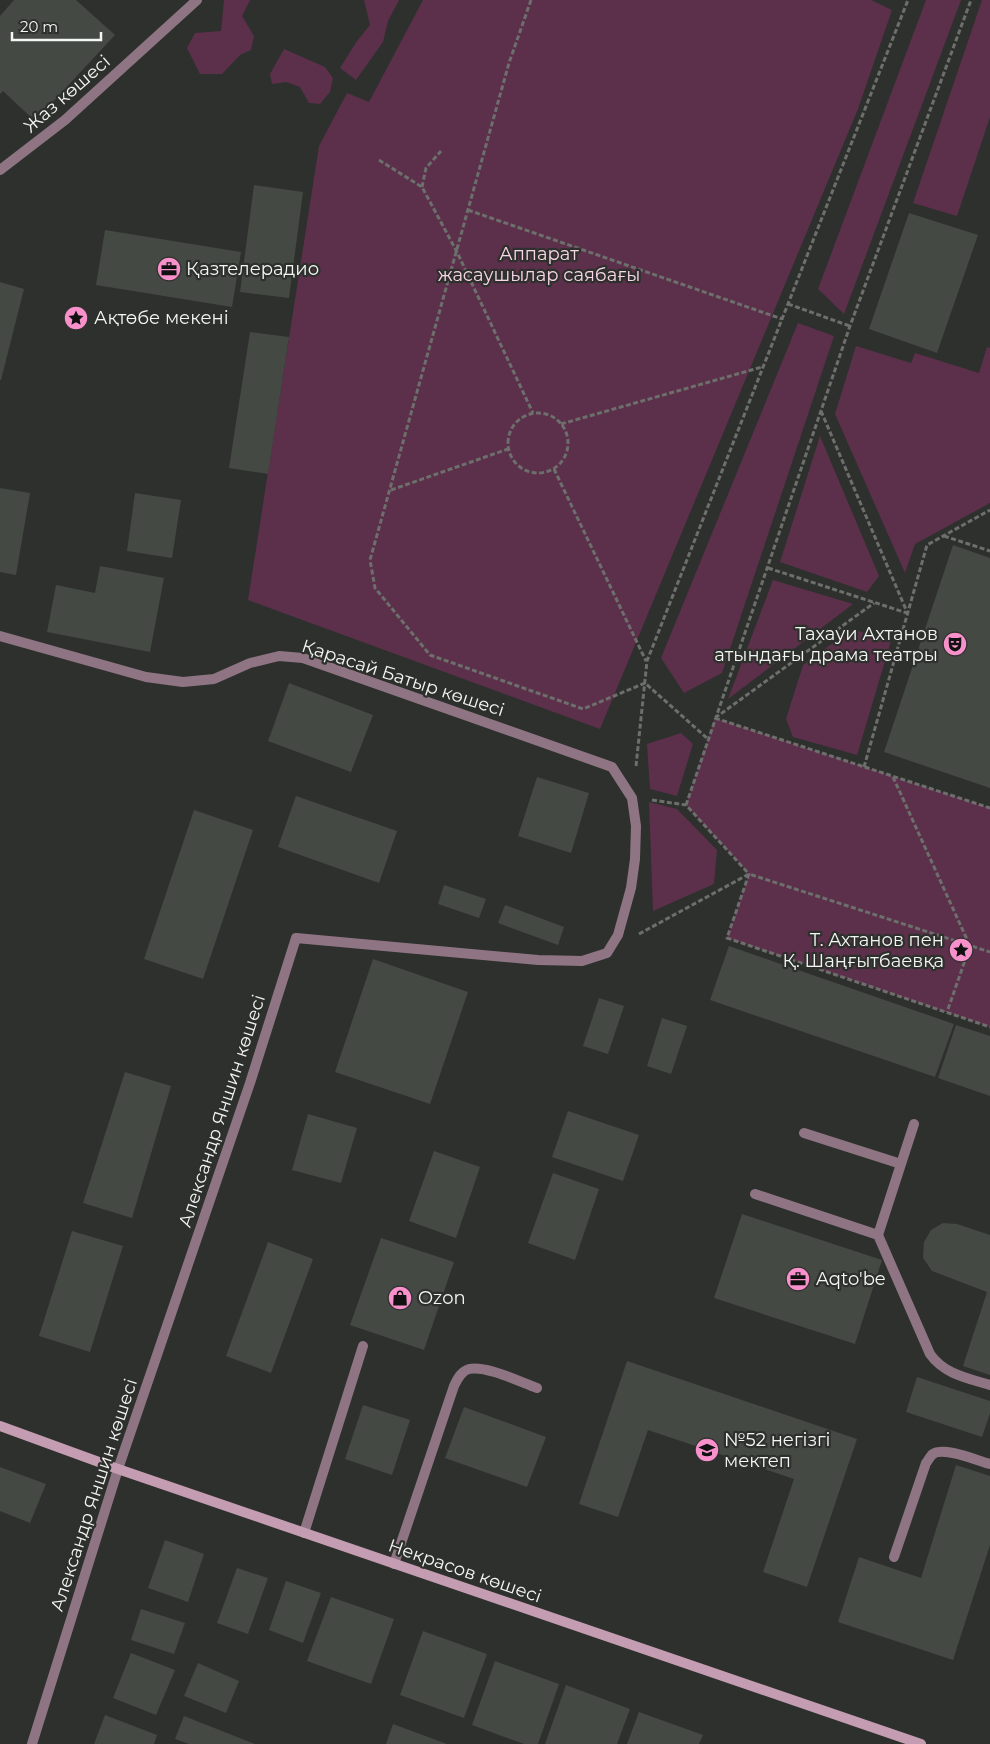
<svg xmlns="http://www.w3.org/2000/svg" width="990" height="1744" viewBox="0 0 990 1744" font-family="Montserrat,sans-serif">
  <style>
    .green { fill: #5c304a }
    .building { fill: #454944 }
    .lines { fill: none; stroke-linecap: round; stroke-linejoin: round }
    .path { stroke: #6c6f6b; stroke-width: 3; stroke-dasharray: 5 2.5; stroke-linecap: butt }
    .service { stroke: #8f7583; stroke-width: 10 }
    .minor { stroke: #8f7583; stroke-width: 10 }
    .secondary { stroke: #c59db2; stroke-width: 10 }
    .labels { text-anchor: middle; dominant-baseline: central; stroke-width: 4.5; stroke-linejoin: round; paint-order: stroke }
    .street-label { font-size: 18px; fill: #f4f6f3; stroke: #2d302c }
    .park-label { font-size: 18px; fill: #f8d5e7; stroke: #2d302c }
    .poi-label { font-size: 18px; fill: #f4f6f3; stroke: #2d302c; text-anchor: start }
  </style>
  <rect width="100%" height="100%" fill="#2d302c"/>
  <path class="green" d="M224,0H250L242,16L254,36L251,50L240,55L222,74H200L187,48L195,33L221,31Z
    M364,0H399L388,21L383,42L356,80L340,68L357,41L370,25Z
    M423,0H871L892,10L858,109L600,729L248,600L319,146L347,93L369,102Z
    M926,0H961L844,314L818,289Z
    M982,0H990V117L957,216L913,203Z
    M284,49L325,67L333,78L330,92L320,104L309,103L300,87L286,82L272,84L270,74Z
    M798,323L834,336L722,673L684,693L661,658Z
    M856,346L911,363L915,353L979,373L987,347L990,348V503L915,544L905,573L835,414Z
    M820,436L879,576L867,592L780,562Z
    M773,580L853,604L728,699Z
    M852,629L891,641L857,755L793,737L786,719L803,665Z
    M715,718L990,808V1027L727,938L749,874L686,805Z
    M681,733L693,744L677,796L650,789L647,744Z
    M649,802L677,809L717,850L714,884L653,911Z"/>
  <path class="building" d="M14,0H76L115,35L35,121L3,91L0,94V16Z
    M254,185L303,192L289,298L240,292Z
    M909,213L978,235L937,353L869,329Z
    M105,230L241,252L232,307L96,285Z
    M0,282L24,289L1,380H0Z
    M250,332L289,337L268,474L229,468Z
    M0,488L30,493L16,575L0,572Z
    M135,493L181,500L172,558L127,551Z
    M953,545L990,558V788L884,752Z
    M100,566L164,578L150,652L47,632L56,585L95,593Z
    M289,683L373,715L351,772L268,741Z
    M537,777L589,793L571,853L518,836Z
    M296,796L397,831L379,883L278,847Z
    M194,810L253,830L203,979L144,959Z
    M444,885L486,899L479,918L438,904Z
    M505,905L564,927L558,945L498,923Z
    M729,946L954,1024L935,1077L710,1000Z
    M373,959L468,992L430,1104L335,1072Z
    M599,998L624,1006L608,1054L583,1046Z
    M662,1018L687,1026L671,1074L647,1066Z
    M956,1025L990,1036V1096L938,1078Z
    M125,1072L171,1086L132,1218L83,1203Z
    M568,1111L639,1135L623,1181L552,1157Z
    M308,1114L357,1128L341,1183L292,1170Z
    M434,1151L480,1167L456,1238L409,1221Z
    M553,1173L599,1189L575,1260L528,1243Z
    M742,1214L882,1260L855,1344L714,1298Z
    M943,1223L957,1224L990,1235V1375L963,1366L987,1292L932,1271L923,1258L924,1242L931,1230Z
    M72,1231L123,1246L90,1352L39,1336Z
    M381,1238L454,1262L424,1350L350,1325Z
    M268,1242L313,1259L271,1373L226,1356Z
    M627,1361L857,1439L807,1587L763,1572L794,1479L648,1430L618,1517L579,1504Z
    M917,1377L990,1401V1413L982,1437L906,1412Z
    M363,1405L410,1420L392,1475L345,1459Z
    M464,1407L546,1437L527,1487L445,1458Z
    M956,1465L990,1476V1545L953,1660L838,1622L859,1557L921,1578Z
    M0,1467L46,1484L30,1523L0,1511Z
    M165,1540L204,1554L188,1602L148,1588Z
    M237,1568L268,1578L248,1634L217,1623Z
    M286,1581L321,1593L303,1643L269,1630Z
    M331,1597L394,1619L371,1684L307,1661Z
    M141,1609L185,1623L174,1654L131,1640Z
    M423,1631L487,1654L464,1718L400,1695Z
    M131,1653L175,1670L156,1715L113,1698Z
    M495,1661L559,1684L538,1744H524L472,1725Z
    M198,1663L239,1681L226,1713L184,1696Z
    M566,1685L630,1709L617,1744H545Z
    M639,1712L703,1735L699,1744H627Z
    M105,1715L157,1735L154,1744H94Z
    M184,1716L255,1744H189L175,1739Z
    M393,1724L447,1744H386Z"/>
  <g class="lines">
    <path class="path" d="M531,0L509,63L370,560L375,588L430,655L583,709L645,683L708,739
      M379,160L422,187L457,252L533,413
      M422,187L426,168L441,151
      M468,210L782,319
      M788,304L850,326
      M821,411L907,612
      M508 443a30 30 0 1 1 60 0a30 30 0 1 1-60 0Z
      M561,424L762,367
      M554,469L646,661
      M391,490L508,449
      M944,536L990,551
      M768,568L907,613
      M715,718L990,808
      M715,718L874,603
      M636,766L647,661L908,0
      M864,767L927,545L990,510
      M893,777L970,946L947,1012
      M652,800L686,805L749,874L727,938L990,1027
      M686,805L850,326L971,0
      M639,934L749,874L990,952"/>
    <path class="service" d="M914,1124L878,1235L930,1354C944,1374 967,1378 990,1385
      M804,1133L901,1164
      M755,1194L878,1235
      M304,1533L363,1346
      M894,1557L926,1463C928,1461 930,1456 933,1454C944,1446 978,1461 990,1464
      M394,1564L454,1386C457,1380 461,1371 469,1369C486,1365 520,1382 537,1388"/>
    <path class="minor" d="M0,170L65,120L197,0
      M0,636L146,677L183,682L214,679L250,663L279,656L303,658L612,767L632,798L636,826L635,859L631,888L618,935L607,953L582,961L538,960L296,938L250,1083L118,1469L32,1744"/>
    <path class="secondary" d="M0,1426L118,1469L921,1744"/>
  </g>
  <defs>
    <g id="office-disc" transform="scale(1.25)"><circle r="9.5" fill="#f890cc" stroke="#2d302c"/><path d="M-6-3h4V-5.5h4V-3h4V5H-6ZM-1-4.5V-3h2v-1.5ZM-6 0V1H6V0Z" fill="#111"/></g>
    <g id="sight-disc" transform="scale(1.25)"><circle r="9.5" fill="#f890cc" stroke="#2d302c"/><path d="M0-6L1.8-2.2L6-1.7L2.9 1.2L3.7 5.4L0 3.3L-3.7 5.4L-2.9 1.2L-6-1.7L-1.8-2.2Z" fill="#111"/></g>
    <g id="theatre-disc" transform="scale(1.25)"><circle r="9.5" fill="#f890cc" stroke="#2d302c"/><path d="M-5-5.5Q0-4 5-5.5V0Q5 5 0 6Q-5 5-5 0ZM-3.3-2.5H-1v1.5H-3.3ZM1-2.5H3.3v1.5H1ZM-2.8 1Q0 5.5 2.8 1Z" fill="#111"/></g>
    <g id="shop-disc" transform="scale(1.25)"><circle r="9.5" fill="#f890cc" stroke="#2d302c"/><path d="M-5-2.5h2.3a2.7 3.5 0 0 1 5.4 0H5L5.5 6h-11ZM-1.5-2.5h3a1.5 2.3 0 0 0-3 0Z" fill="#111"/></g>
    <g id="school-disc" transform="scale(1.25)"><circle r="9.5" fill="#f890cc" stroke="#2d302c"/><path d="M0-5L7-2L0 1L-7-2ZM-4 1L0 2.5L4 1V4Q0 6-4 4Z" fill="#111"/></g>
  </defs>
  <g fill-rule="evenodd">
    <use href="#office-disc" x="169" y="269"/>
    <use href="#sight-disc" x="76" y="318"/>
    <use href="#theatre-disc" x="955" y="644"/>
    <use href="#sight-disc" x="961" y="950"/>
    <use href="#office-disc" x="798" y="1279"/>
    <use href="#shop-disc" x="400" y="1298"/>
    <use href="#school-disc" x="707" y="1450"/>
  </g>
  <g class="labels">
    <g class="street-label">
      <text transform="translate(67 94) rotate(-41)">Жаз көшесі</text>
      <text transform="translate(403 678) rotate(18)">Қарасай Батыр көшесі</text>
      <text transform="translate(222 1111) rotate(-72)">Александр Яншин көшесі</text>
      <text transform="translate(94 1495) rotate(-72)">Александр Яншин көшесі</text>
      <text transform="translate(465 1571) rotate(19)">Некрасов көшесі</text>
    </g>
    <g class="park-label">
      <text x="539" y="254">Аппарат<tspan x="539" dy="21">жасаушылар саябағы</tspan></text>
    </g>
    <g class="poi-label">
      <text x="186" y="269">Қазтелерадио</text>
      <text x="94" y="318">Ақтөбе мекені</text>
      <text x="938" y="634" text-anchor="end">Тахауи Ахтанов<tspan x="938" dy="21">атындағы драма театры</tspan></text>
      <text x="944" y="940" text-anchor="end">Т. Ахтанов пен<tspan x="944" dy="21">Қ. Шаңғытбаевқа</tspan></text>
      <text x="816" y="1279">Aqto'be</text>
      <text x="418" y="1298">Ozon</text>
      <text x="724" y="1440">№52 негізгі<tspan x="724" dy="21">мектеп</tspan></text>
    </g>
  </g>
  <path d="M12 32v8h89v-8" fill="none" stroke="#f4f6f3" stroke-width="2.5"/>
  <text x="20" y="32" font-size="15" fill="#f4f6f3" stroke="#2d302c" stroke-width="4" paint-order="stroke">20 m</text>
</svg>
